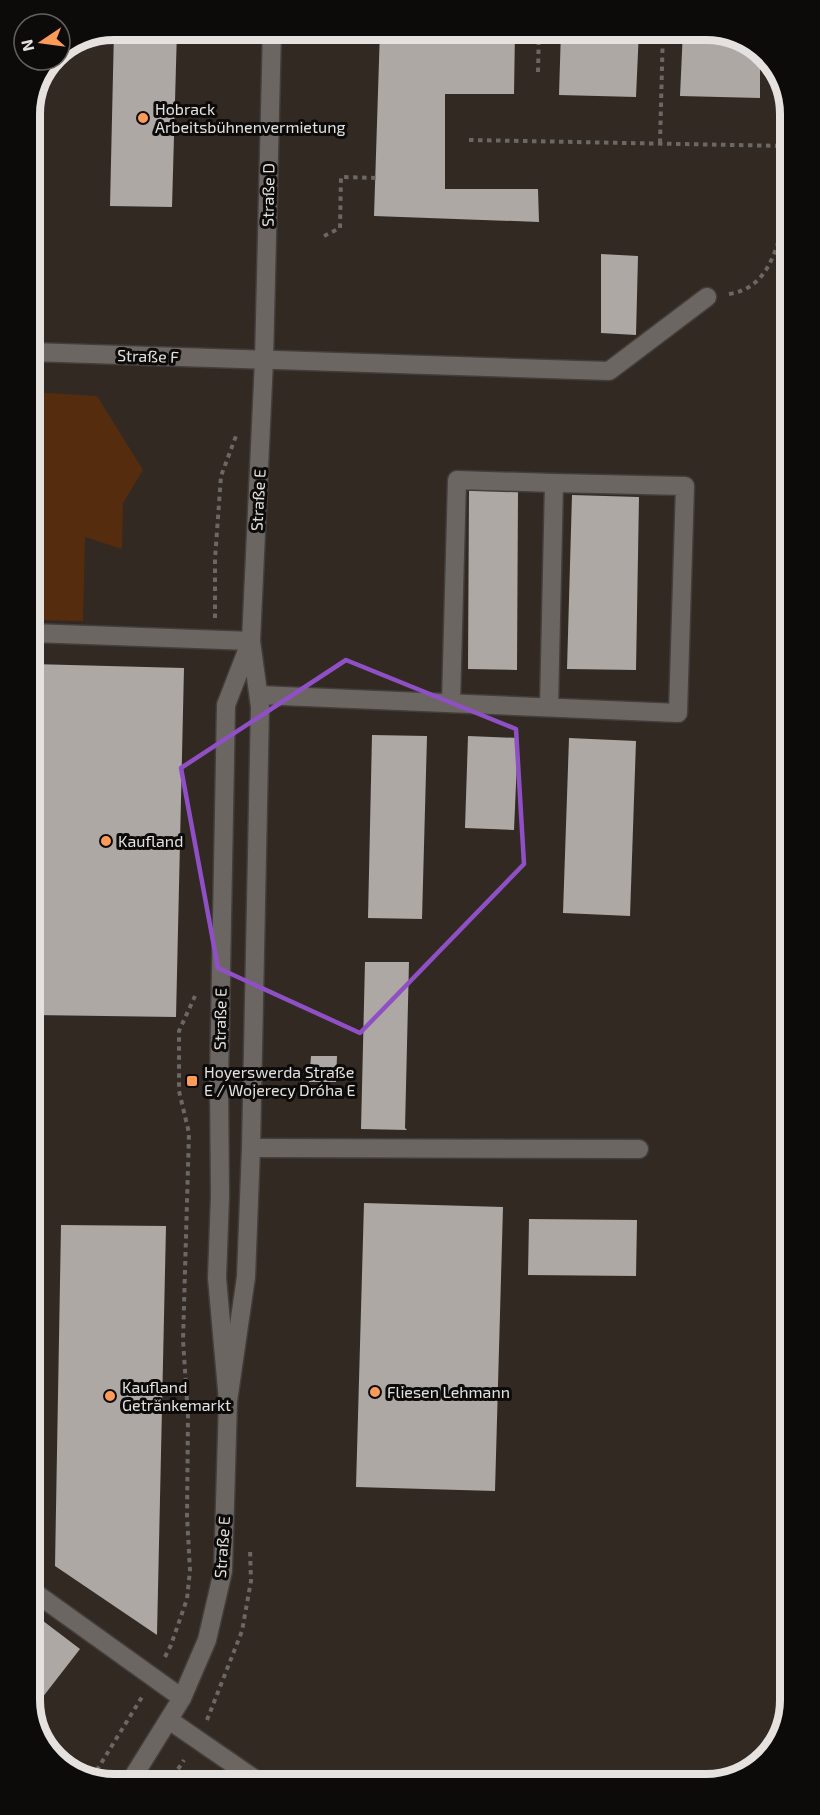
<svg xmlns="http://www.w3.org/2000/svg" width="820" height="1815" viewBox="0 0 820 1815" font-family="'Exo 2',sans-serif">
	<rect width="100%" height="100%" fill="#26211f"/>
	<!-- built -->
	<polygon fill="#322923" points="114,30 711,30 757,48 785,87 790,1701 773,1752 733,1780 109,1785 63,1768 35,1728 30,109 52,60 60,60 60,52"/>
	<!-- green -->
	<polygon fill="#552c0e" points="31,392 97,396 143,470 123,503 122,549 85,537 83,621 32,620"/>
	<!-- building -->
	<g fill="#ada8a4">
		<polygon points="114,30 177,30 172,207 110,206"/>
		<polygon points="380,30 515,30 514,94 445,94 445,189 538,189 539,222 374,216"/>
		<polygon points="561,30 639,30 636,97 559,95"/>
		<polygon points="683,30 711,30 757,48 760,52 760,98 680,96"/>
		<polygon points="601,254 638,256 636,335 601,333"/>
		<polygon points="469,490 518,491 517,670 468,669"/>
		<polygon points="572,495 639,497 636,670 567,669"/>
		<polygon points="32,664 184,668 176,1017 33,1015"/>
		<polygon points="372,735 427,736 422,919 368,918"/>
		<polygon points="468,736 518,738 514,830 465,828"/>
		<polygon points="569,738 636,741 630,916 563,913"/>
		<polygon points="365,962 409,962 405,1128 407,1130 361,1129"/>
		<polygon points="311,1056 337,1056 336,1082 309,1082"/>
		<polygon points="364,1203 503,1207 495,1491 356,1487"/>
		<polygon points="529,1219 637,1220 636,1276 528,1275"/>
		<polygon points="61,1225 166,1226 157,1635 55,1566"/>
		<polygon points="34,1614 80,1649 35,1707 34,1670"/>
	</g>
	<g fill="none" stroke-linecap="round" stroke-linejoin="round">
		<defs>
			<g id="minor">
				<polyline points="31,352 609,371 707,297"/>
				<polyline points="32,633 251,641"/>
				<polyline points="259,695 678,713 685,486 554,483"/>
				<polyline points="451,703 457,480 554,483 549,707"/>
				<polyline points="251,1148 639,1149"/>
				<polyline points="228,1401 246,1277 251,1148 260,707 251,641 264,360 272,30"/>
				<polyline points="34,1592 182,1698"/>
				<polyline points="169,1720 262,1784"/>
				<polyline points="128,1785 182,1698 207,1640 223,1571 228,1401 217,1278 220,1196 219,1081 226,705 250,643"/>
			</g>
		</defs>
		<!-- minor casing -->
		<use href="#minor" stroke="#423e3c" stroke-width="21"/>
		<!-- path -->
		<g stroke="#6b6765" stroke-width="4" stroke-dasharray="4.5 4.5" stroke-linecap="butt">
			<polyline points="538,72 539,30"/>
			<polyline points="469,140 786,146"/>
			<polyline points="660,143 663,30"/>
			<polyline points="324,236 340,228 341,177 376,178"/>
			<path d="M729 294C769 288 776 249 786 216"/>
			<polyline points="215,618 215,559 221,476 236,436"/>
			<polyline points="165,1657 171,1645 187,1599 190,1570 187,1516 188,1416 183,1340 189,1133 179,1091 179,1031 195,996"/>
			<polyline points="207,1720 242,1631 251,1581 250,1549"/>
			<polyline points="92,1778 142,1697"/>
			<polyline points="168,1784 184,1760"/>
		</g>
		<!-- minor -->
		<use href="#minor" stroke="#6c6663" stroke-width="18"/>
	</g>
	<!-- marked area -->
	<path fill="none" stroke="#9050c5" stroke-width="4.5" stroke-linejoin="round" d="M346 660 516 729 524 864 360 1033 218 968 181 768Z"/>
	<!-- markers -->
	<g fill="#fe9b58" stroke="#0d0b0a" stroke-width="2">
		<circle cx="143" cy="118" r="6"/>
		<circle cx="106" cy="841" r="6"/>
		<rect x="186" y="1075" width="12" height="12" rx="3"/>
		<circle cx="375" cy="1392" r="6"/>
		<circle cx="110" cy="1396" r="6"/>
	</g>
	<g text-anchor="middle" stroke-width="6" stroke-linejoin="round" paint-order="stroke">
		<!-- poi labels -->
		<g font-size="16" fill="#e4e1df" stroke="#0d0b0a" text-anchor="start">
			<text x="155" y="115">Hobrack<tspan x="155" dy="18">Arbeitsbühnenvermietung</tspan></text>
			<text x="118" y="847">Kaufland</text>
			<text x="204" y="1078">Hoyerswerda Straße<tspan x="204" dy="18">E / Wojerecy Dróha E</tspan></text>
			<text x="122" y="1393">Kaufland<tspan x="122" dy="18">Getränkemarkt</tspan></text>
			<text x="387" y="1398">Fliesen Lehmann</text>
		</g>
		<!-- street labels -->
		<g font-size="16" fill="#e4e1df" stroke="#0d0b0a">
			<text transform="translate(268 195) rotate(-89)" y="6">Straße D</text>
			<text transform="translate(148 356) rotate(2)" y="6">Straße F</text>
			<text transform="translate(258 500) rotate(-87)" y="6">Straße E</text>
			<text transform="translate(220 1019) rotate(-89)" y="6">Straße E</text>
			<text transform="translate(222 1547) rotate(-86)" y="6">Straße E</text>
		</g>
	</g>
	<!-- crop -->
	<path d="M0 0H820V1815H0ZM114 40H706A74 74 0 0 1 780 114V1700A74 74 0 0 1 706 1774H114A74 74 0 0 1 40 1700V114A74 74 0 0 1 114 40Z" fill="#0d0b0a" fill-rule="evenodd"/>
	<path fill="none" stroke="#e4e1df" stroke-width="8" d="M114 40H706A74 74 0 0 1 780 114V1700A74 74 0 0 1 706 1774H114A74 74 0 0 1 40 1700V114A74 74 0 0 1 114 40Z"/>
	<!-- north arrow -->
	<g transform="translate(42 42) rotate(257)"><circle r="28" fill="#0d0b0a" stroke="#63615f" stroke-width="1.5"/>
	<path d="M0-4.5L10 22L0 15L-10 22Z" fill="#fe9b58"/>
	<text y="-9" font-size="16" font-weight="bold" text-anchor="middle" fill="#e4e1df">N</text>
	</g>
</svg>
